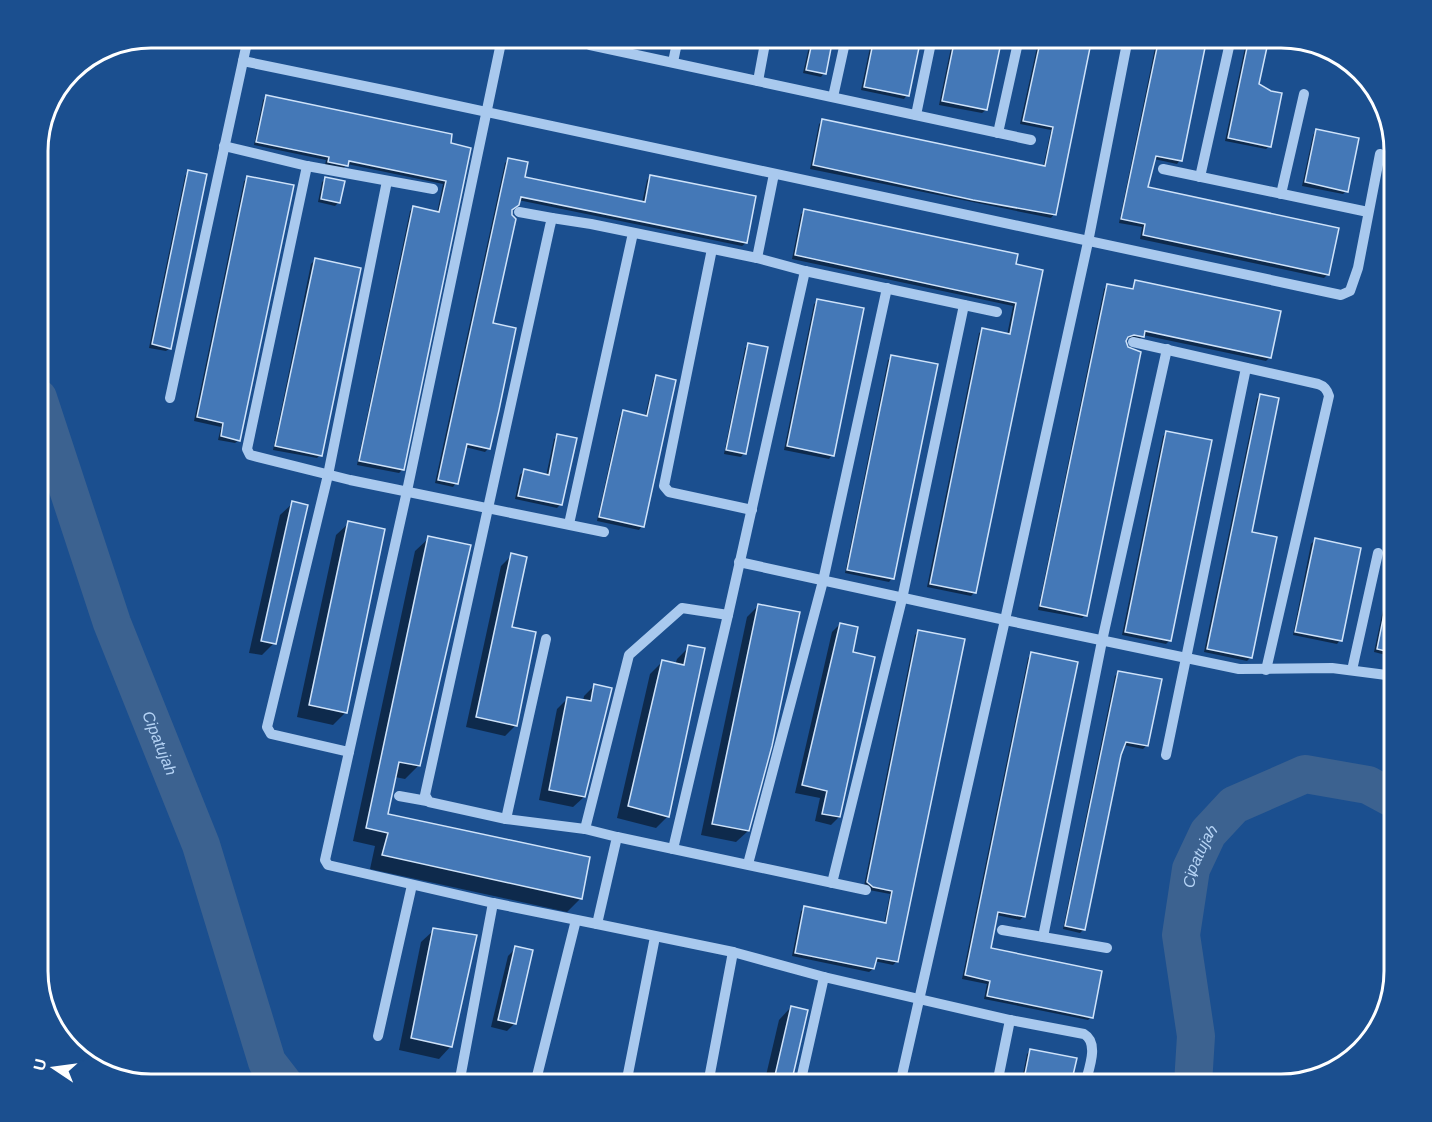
<svg xmlns="http://www.w3.org/2000/svg" width="1432" height="1122" viewBox="0 0 1432 1122" font-family="Helvetica,sans-serif">
	<rect width="100%" height="100%" fill="#1b4f8f"/>
	<!-- shadow -->
	<g fill="#0007">
		<polygon points="811,38 832,38 824,73 821,77 803,73"/>
		<polygon points="872,38 919,38 907,95 904,99 861,90"/>
		<polygon points="953,38 1001,38 986,110 982,113 939,105"/>
		<polygon points="1039,38 1091,38 1054,214 1051,218 810,169 819,124 823,120 1043,167 1051,130 1020,124"/>
		<polygon points="1157,38 1206,38 1180,160 1177,164 1154,159 1146,188 1328,274 1324,278 1140,239 1142,227 1119,223"/>
		<polygon points="1247,38 1267,38 1258,85 1269,146 1266,149 1225,141"/>
		<polygon points="266,97 470,149 402,470 399,473 357,465 410,211 413,208 437,213 443,184 347,164 343,169 325,165 326,160 254,145 263,100"/>
		<polygon points="1316,131 1346,191 1343,194 1302,186 1313,135"/>
		<polygon points="509,159 523,178 642,203 647,180 650,176 755,198 746,243 742,246 518,200 510,210 491,324 489,448 485,452 465,447 456,483 453,487 435,483 505,163"/>
		<polygon points="188,172 170,348 166,351 149,348 185,176"/>
		<polygon points="248,178 239,440 235,443 218,440 221,427 194,421 244,181"/>
		<polygon points="326,179 339,202 335,206 318,202 322,182"/>
		<polygon points="805,211 1014,265 1041,271 975,592 971,596 927,587 979,333 983,330 1007,335 1013,306 792,259 801,214"/>
		<polygon points="315,260 320,455 317,458 273,450 311,264"/>
		<polygon points="1135,282 1270,357 1266,361 1143,335 1139,340 1129,338 1125,339 1085,615 1082,618 1038,610 1104,289 1107,285 1131,290"/>
		<polygon points="818,301 832,455 829,459 784,450 814,304"/>
		<polygon points="749,345 744,453 741,457 724,454 745,348"/>
		<polygon points="892,357 892,578 889,582 845,573 888,360"/>
		<polygon points="656,377 642,526 639,530 597,521 620,416 623,412 645,417 653,381"/>
		<polygon points="1260,395 1250,533 1251,657 1247,661 1204,652 1257,399"/>
		<polygon points="1167,432 1170,640 1166,644 1122,635 1163,436"/>
		<polygon points="558,436 561,504 557,508 515,499 520,475 524,471 546,476 554,439"/>
		<polygon points="293,503 274,643 262,655 249,653 280,515"/>
		<polygon points="349,523 384,530 345,713 333,725 297,717 336,535"/>
		<polygon points="429,538 419,765 405,779 395,777 386,815 581,898 567,912 370,869 375,846 353,841 415,551"/>
		<polygon points="1315,540 1340,640 1337,644 1293,635 1311,544"/>
		<polygon points="512,555 510,628 516,725 505,736 466,727 501,566"/>
		<polygon points="1394,559 1394,657 1374,652"/>
		<polygon points="759,605 748,831 736,842 701,835 747,617"/>
		<polygon points="840,624 851,653 839,817 831,825 815,821 820,798 795,793 832,632"/>
		<polygon points="919,631 897,961 893,965 874,961 873,969 869,972 792,956 801,911 805,908 884,924 890,894 869,890 864,886 915,635"/>
		<polygon points="689,647 668,816 656,828 617,818 650,674 662,662 675,665 677,659"/>
		<polygon points="1032,654 1024,916 1020,920 996,915 989,949 1091,1017 1088,1020 984,999 987,984 962,979 1028,658"/>
		<polygon points="1119,672 1147,745 1143,749 1123,745 1120,755 1084,929 1080,933 1063,929 1115,676"/>
		<polygon points="595,685 584,797 573,807 539,800 557,709 567,699 583,702 584,696"/>
		<polygon points="434,930 451,1046 439,1059 399,1050 421,942"/>
		<polygon points="516,948 515,1023 507,1031 491,1027 508,956"/>
		<polygon points="791,1007 806,1011 789,1084 764,1084 779,1020"/>
		<polygon points="1031,1050 1075,1059 1070,1084 1021,1084 1027,1054"/>
	</g>
	<g fill="none" stroke-linecap="round" stroke-linejoin="round">
		<!-- river -->
		<g stroke="#3c6290" stroke-width="38">
			<path id="s1" d="M38 398 112 623 201 845 267 1062 284 1084"/>
			<path id="s2" d="M1193 1084 1196 1036 1181 935 1191 869 1208 833 1234 805 1305 774 1368 785 1394 799"/>
		</g>
	</g>
	<!-- building -->
	<g fill="#4478b7" stroke="#cfe3fa" stroke-width="1.5">
		<polygon points="813,38 833,38 826,74 806,70"/>
		<polygon points="874,38 921,38 909,96 864,87"/>
		<polygon points="955,38 1002,38 987,110 942,101"/>
		<polygon points="1041,38 1092,38 1056,215 973,200 813,165 822,119 1045,166 1053,127 1023,121"/>
		<polygon points="1159,38 1207,38 1182,161 1156,156 1148,187 1339,228 1329,275 1143,235 1145,224 1121,219"/>
		<polygon points="1249,38 1269,38 1259,84 1271,91 1282,93 1271,147 1228,138"/>
		<polygon points="266,95 452,134 451,143 471,148 404,470 359,461 413,206 439,212 446,181 349,161 348,166 328,162 329,157 256,142"/>
		<polygon points="1316,129 1359,138 1348,192 1305,182"/>
		<polygon points="508,158 528,162 525,177 645,202 650,175 756,196 747,243 521,197 519,205 512,210 512,215 516,219 493,323 516,328 499,410 490,449 467,444 458,484 438,480"/>
		<polygon points="188,170 207,174 171,349 152,344"/>
		<polygon points="247,176 294,185 240,441 221,436 223,423 197,417"/>
		<polygon points="325,177 345,181 340,203 321,199"/>
		<polygon points="804,209 1018,254 1016,264 1043,270 976,593 930,584 982,328 1010,334 1016,303 795,255"/>
		<polygon points="315,258 361,268 322,456 275,446"/>
		<polygon points="1135,280 1281,311 1271,358 1145,331 1144,337 1134,335 1128,337 1126,341 1128,347 1141,352 1087,616 1040,606 1107,284 1133,289"/>
		<polygon points="817,299 864,308 834,456 787,446"/>
		<polygon points="748,343 768,347 746,454 726,450"/>
		<polygon points="891,355 938,364 894,579 847,570"/>
		<polygon points="656,375 676,380 644,527 599,517 623,410 647,416"/>
		<polygon points="1260,394 1279,398 1252,532 1277,537 1252,658 1207,649"/>
		<polygon points="1166,431 1212,440 1171,641 1125,632"/>
		<polygon points="557,434 577,438 562,505 518,496 524,469 549,475"/>
		<polygon points="292,501 308,505 276,644 261,641"/>
		<polygon points="348,521 385,529 347,713 309,705"/>
		<polygon points="428,536 471,545 420,766 399,762 388,814 590,857 582,899 382,855 388,833 366,828"/>
		<polygon points="1315,538 1361,548 1342,641 1295,632"/>
		<polygon points="511,553 527,557 512,627 536,632 517,726 476,717"/>
		<polygon points="1387,599 1394,599 1394,653 1377,649"/>
		<polygon points="758,604 800,612 772,746 749,831 712,824"/>
		<polygon points="840,623 858,627 853,652 875,657 840,817 822,814 827,791 802,785"/>
		<polygon points="918,630 965,639 898,962 877,958 874,969 795,953 804,906 886,923 892,891 873,887 867,882"/>
		<polygon points="688,645 705,648 669,817 628,806 662,660 684,665"/>
		<polygon points="1031,652 1078,662 1025,917 998,912 991,948 1102,971 1093,1018 987,996 990,981 965,975"/>
		<polygon points="1118,671 1162,679 1148,746 1126,742 1121,755 1085,930 1065,926"/>
		<polygon points="594,684 612,688 585,797 549,790 567,697 591,701"/>
		<polygon points="433,928 477,935 452,1047 411,1038"/>
		<polygon points="515,946 533,950 516,1024 498,1020"/>
		<polygon points="791,1006 808,1010 791,1084 773,1084"/>
		<polygon points="1030,1049 1077,1058 1071,1084 1023,1084"/>
	</g>
	<g fill="none" stroke-linecap="round" stroke-linejoin="round">
		<!-- minor -->
		<g stroke="#a9c9ee" stroke-width="10">
			<polyline points="588,38 590,45 1031,140"/>
			<polyline points="1128,38 1088,242 1005,620 1239,669 1332,668 1394,676"/>
			<polyline points="243,61 398,93 1341,295 1350,291 1358,268 1380,154"/>
			<polyline points="673,62 678,38"/>
			<polyline points="758,81 766,38"/>
			<polyline points="833,97 846,38"/>
			<polyline points="916,115 932,38"/>
			<polyline points="998,133 1019,38"/>
			<polyline points="224,146 307,166 433,189"/>
			<polyline points="307,166 247,449 250,455 350,480 604,532"/>
			<polyline points="1163,169 1368,212"/>
			<polyline points="1200,177 1231,38"/>
			<polyline points="387,181 328,475 267,727 271,734 349,752 407,491 502,38"/>
			<polyline points="1281,194 1304,94"/>
			<polyline points="519,212 552,218"/>
			<polyline points="712,249 664,486 669,492 752,510"/>
			<polyline points="757,258 805,271 997,312"/>
			<path d="M1133 342 1318 384C1324 386 1327 389 1329 396L1266 670"/>
			<polyline points="170,398 248,38"/>
			<polyline points="569,524 633,233"/>
			<polyline points="739,562 1005,620 900,1084"/>
			<polyline points="1352,670 1378,553"/>
			<polyline points="349,752 325,860 328,865 493,903 597,924 617,837 585,829 506,819 429,802 425,795 550,226 552,218 591,224 757,258 774,174"/>
			<polyline points="1166,755 1246,368"/>
			<polyline points="399,796 427,801"/>
			<polyline points="506,819 546,639"/>
			<polyline points="585,829 629,655 682,608 728,615"/>
			<polyline points="617,837 866,890"/>
			<polyline points="673,849 728,615 805,271"/>
			<polyline points="748,864 823,581 887,288"/>
			<polyline points="832,883 902,599 964,305"/>
			<polyline points="597,924 733,952"/>
			<polyline points="1002,930 1107,948"/>
			<polyline points="1043,937 1102,641 1167,349"/>
			<polyline points="378,1036 412,885"/>
			<polyline points="459,1084 493,903"/>
			<polyline points="535,1084 576,920"/>
			<polyline points="626,1084 655,937"/>
			<polyline points="708,1084 733,952 824,977"/>
			<path d="M800 1084 824 977 1010 1020 1084 1034C1100 1043 1088 1071 1085 1084"/>
			<polyline points="997,1084 1010,1020"/>
		</g>
	</g>
	<g text-anchor="middle" stroke-width="4.5" stroke-linejoin="round" paint-order="stroke">
		<!-- water labels -->
		<g font-size="16" font-style="italic" fill="#b5d3f5" stroke="#1b4f8f">
			<text dy="6" stroke="none"><textPath href="#s1" startOffset="366">Cipatujah</textPath></text>
			<text dy="6" stroke="none"><textPath href="#s2" startOffset="232">Cipatujah</textPath></text>
		</g>
	</g>
	<!-- crop -->
	<path d="M0 0H1432V1122H0ZM151 48H1281A103 103 0 0 1 1384 151V971A103 103 0 0 1 1281 1074H151A103 103 0 0 1 48 971V151A103 103 0 0 1 151 48Z" fill="#1b4f8f" fill-rule="evenodd"/>
	<path fill="none" stroke="#fff" stroke-width="3" d="M151 48H1281A103 103 0 0 1 1384 151V971A103 103 0 0 1 1281 1074H151A103 103 0 0 1 48 971V151A103 103 0 0 1 151 48Z"/>
	<!-- north arrow -->
	<g transform="translate(54 1068) rotate(283)" stroke="#1b4f8f" stroke-width="4.5" paint-order="stroke">
	<path d="M0-4.5L10 22L0 15L-10 22Z" fill="#ffffff"/>
	<text y="-9" font-size="16" font-weight="bold" text-anchor="middle" fill="#ffffff">U</text>
	</g>
</svg>
